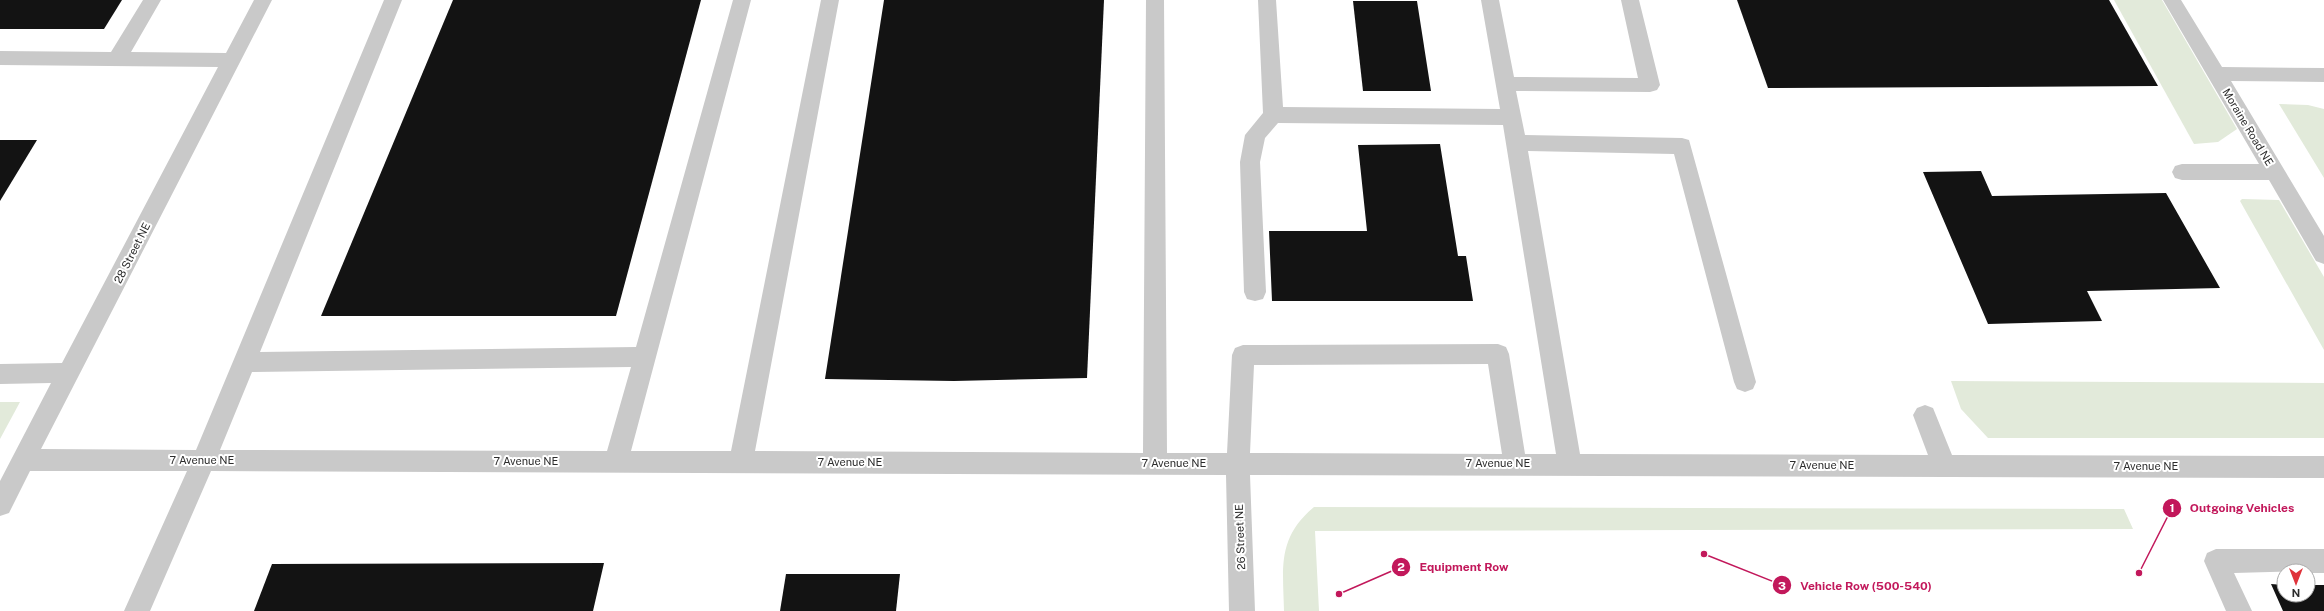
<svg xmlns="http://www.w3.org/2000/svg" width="2324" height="611" viewBox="0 0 2324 611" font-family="'Public Sans',sans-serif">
	<rect width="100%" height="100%" fill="#fff"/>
	<!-- green -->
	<g fill="#e2eada">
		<polygon points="2114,0 2162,0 2237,129 2218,142 2194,144"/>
		<polygon points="2279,104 2308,105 2324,109 2324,178"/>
		<polygon points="2242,199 2279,200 2324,277 2324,350 2240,201"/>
		<polygon points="1951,381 2324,383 2324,438 1988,438 1961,409"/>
		<polygon points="0,402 20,402 0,439"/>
		<path d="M1314 507 2124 509 2133 529 1315 531 1319 611H1284C1283 567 1277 538 1314 507Z"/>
	</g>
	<!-- building -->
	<g fill="#131313">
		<polygon points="0,0 122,0 104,29 0,29"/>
		<polygon points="453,0 701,0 616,316 321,316"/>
		<polygon points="884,0 1104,0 1087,378 954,381 825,379"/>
		<polygon points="1737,0 2109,0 2158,86 1768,88"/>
		<polygon points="1353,1 1417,1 1431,91 1363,91"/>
		<polygon points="0,140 37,140 0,201"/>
		<polygon points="1440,144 1458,256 1466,256 1473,301 1272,301 1269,231 1367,231 1358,145"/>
		<polygon points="1981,171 1992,196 2166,193 2220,288 2087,291 2102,321 1988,324 1923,172"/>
		<polygon points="604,563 593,611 254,611 272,564"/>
		<polygon points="786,574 900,574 896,611 780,611"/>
		<polygon points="2271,584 2284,585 2284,595 2308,595 2308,585 2324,585 2324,611 2283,611"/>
	</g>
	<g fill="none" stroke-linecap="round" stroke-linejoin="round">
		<!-- minor -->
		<g fill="#c9c9c9" fill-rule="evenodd">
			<path d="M143 0H161L131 52 226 53 254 0H272L41 449 196 450 384 0H402L260 352 636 347 733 0H751L631 451H731L821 0H839L755 451 1143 453 1146 0H1164L1167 453H1227L1232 355 1235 348 1243 345 1498 344 1506 347 1509 354 1525 454H1556L1503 125 1278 123 1265 138 1260 162 1266 292 1263 299 1255 301 1247 299 1244 292 1240 162 1245 135 1263 113 1258 0H1276L1283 107 1500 109 1481 0H1499L1514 77 1638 78 1621 0H1639L1660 85 1657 90 1650 92 1516 91 1525 135 1682 138 1689 140 1756 382 1753 389 1745 392 1737 389 1734 382 1674 154 1528 151 1580 454 1928 455 1913 415 1917 408 1925 405 1933 408 1952 455 2324 456V478L1250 475 1255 611H1229L1226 475 211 471 150 611H124L187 471H30L9 513 0 516V481L51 383 0 384V364L62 363 218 67 0 65V51L111 52ZM1488 364 1502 454 1250 453 1254 365ZM631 367 607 451 220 450 252 372Z"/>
			<polygon points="2163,0 2181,0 2222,67 2324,68 2324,82 2231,81 2324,236 2324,264 2316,261 2269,180 2182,180 2175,178 2172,172 2175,166 2182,164 2259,164"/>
			<polygon points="2216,549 2324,549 2324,573 2308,573 2308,571 2234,573 2252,611 2226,611 2204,561 2207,553"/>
		</g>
	</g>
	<g text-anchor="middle" stroke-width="4" stroke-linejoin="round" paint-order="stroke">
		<!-- street labels -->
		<g font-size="11" fill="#2c2c2c" stroke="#fff">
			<text transform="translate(2248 127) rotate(59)" y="4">Moraine Road NE</text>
			<text transform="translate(132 253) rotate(-63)" y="4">28 Street NE</text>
			<text x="202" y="464">7 Avenue NE</text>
			<text x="526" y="465">7 Avenue NE</text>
			<text x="850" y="466">7 Avenue NE</text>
			<text x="1174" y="467">7 Avenue NE</text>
			<text x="1498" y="467">7 Avenue NE</text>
			<text x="1822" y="469">7 Avenue NE</text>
			<text x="2146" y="470">7 Avenue NE</text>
			<text transform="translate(1240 537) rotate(-92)" y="4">26 Street NE</text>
		</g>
	</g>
	<!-- callouts -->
	<path fill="none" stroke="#c2185b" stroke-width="1.5" d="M2139 573L2172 508M1339 594L1401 567M1704 554L1782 585"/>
	<g fill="#c2185b" stroke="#fff" stroke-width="1.5">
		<circle cx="2139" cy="573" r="4"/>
		<circle cx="1339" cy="594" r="4"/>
		<circle cx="1704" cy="554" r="4"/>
		<circle cx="2172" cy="508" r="10"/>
		<circle cx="1401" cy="567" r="10"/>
		<circle cx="1782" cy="585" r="10"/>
	</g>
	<g font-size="12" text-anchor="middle" font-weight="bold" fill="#fff">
		<text x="2172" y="512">1</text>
		<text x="1401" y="571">2</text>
		<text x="1782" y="590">3</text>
	</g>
	<g font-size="12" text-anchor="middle" font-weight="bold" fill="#c2185b" stroke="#fff" stroke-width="4" stroke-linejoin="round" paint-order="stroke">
		<text x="2242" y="512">Outgoing Vehicles</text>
		<text x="1464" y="571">Equipment Row</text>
		<text x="1866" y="590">Vehicle Row (500-540)</text>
	</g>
	<!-- north arrow -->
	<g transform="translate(2296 583) rotate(180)"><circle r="19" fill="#ffffff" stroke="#ababab"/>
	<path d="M0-3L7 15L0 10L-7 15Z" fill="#df333b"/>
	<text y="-6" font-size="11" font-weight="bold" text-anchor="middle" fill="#2c2c2c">N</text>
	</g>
</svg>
